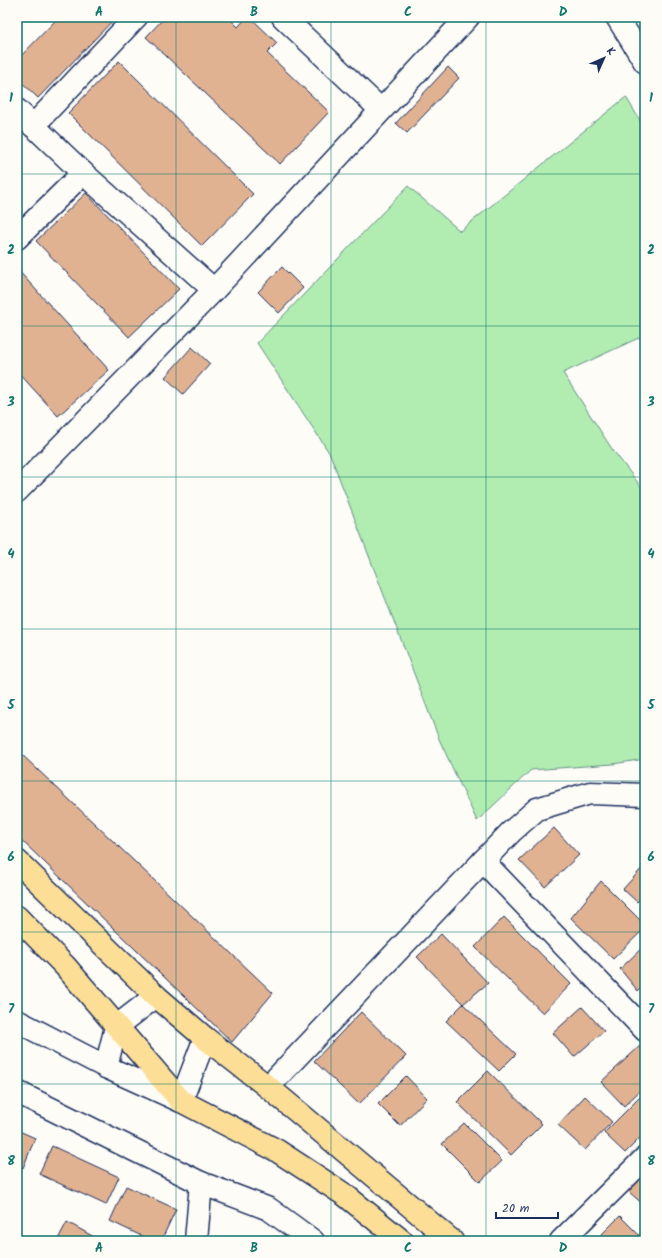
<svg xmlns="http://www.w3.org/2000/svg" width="662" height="1258" viewBox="0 0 662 1258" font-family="Kalam,sans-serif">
	<rect width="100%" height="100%" fill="#fdfcf7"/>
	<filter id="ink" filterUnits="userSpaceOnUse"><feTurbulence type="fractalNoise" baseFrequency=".025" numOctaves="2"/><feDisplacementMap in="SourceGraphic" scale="8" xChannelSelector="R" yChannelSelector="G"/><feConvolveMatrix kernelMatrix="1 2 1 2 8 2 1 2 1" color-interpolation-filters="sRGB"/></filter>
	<g filter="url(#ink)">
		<!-- green -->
		<polygon fill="#b1ecb1" stroke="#668e88" points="626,97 645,129 645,335 563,373 612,449 645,492 645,759 613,764 531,770 477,821 439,739 330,454 257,343 408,186 460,231"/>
		<!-- building -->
		<g fill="#e1b292" stroke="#1b2f5e">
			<polygon points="59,17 116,17 38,98 17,78 17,60"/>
			<polygon points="165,17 228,17 238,27 247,17 250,17 277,43 267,53 329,112 280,164 146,37"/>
			<polygon points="119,61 253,194 202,246 68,113"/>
			<polygon points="448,67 459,78 407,133 396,123"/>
			<polygon points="86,193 179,289 129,337 36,241"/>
			<polygon points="282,267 303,288 279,313 258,292"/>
			<polygon points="17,269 109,370 58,416 17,371"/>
			<polygon points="192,347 210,364 183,394 165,377"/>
			<polygon points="17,750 273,993 232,1042 17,836"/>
			<polygon points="554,828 579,855 545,887 519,860"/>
			<polygon points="645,865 645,893 637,902 623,889"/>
			<polygon points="601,881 645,925 645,928 613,959 571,918"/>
			<polygon points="504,917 571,984 543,1013 475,947"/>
			<polygon points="441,934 488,983 463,1004 417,957"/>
			<polygon points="645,945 645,984 638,991 620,969"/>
			<polygon points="463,1004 516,1054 499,1071 446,1021"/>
			<polygon points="582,1007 604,1031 574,1057 553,1033"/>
			<polygon points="361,1012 406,1056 359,1104 314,1061"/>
			<polygon points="641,1045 645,1050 645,1086 624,1106 601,1082"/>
			<polygon points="488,1071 542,1124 511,1155 457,1102"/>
			<polygon points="406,1076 427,1098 400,1126 378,1104"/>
			<polygon points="645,1092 645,1133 625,1153 604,1133"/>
			<polygon points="585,1096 612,1122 585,1150 558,1125"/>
			<polygon points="464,1123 502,1161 480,1182 442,1144"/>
			<polygon points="17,1130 35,1138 23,1168 17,1165"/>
			<polygon points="52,1146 119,1177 106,1205 39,1174"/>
			<polygon points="645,1173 645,1206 628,1191"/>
			<polygon points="126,1186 176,1209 161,1241 152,1241 110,1221"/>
			<polygon points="620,1216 645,1241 599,1241 597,1239"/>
			<polygon points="67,1222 96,1238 94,1241 57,1241"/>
			<polygon points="583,1234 591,1241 576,1241"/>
		</g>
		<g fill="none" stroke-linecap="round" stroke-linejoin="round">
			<defs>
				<g id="minor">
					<polyline points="283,17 381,110"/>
					<polyline points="617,17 645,62"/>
					<polyline points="17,110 83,173 214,290"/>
					<polyline points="33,126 136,17"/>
					<polyline points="17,238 83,173"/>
					<polyline points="17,491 214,290 468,17"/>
					<polyline points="483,861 511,832 537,809 590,793 645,795"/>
					<polyline points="17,1021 106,1067 181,1101 205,1038"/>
					<polyline points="106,1067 116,1027 156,996"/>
					<polyline points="268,1087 483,861 645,1030"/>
					<polyline points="17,1092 201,1183 269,1209 313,1241"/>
					<polyline points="196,1241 201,1183"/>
					<polyline points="561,1241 645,1158"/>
				</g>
				<g id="major">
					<polyline points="17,861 156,996 205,1038 268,1087 452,1241"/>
					<polyline points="17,917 65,966 181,1101 276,1150 345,1195 402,1241"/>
				</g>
			</defs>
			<!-- minor casing -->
			<use href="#minor" stroke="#1b2f5e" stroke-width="25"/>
			<!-- major casing -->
			<use href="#major" stroke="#1b2f5e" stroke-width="25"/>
			<!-- minor -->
			<use href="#minor" stroke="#fdfcf7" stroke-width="22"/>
			<!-- major -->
			<use href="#major" stroke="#fcde96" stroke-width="22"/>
		</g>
	</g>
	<!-- grid -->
	<path fill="none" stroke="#0f766e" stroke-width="1" stroke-opacity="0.55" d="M176 17V1241M331 17V1241M486 17V1241M17 174H645M17 326H645M17 477H645M17 629H645M17 781H645M17 932H645M17 1084H645"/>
	<!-- margin -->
	<rect width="662" height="1258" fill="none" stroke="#fdfcf7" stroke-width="44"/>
	<!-- north arrow -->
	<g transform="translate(604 58) rotate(45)" stroke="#fdfcf7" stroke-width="3" paint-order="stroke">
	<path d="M0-3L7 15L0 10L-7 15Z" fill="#1b2f5e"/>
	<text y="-6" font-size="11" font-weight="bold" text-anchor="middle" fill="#1b2f5e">K</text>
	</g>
	<!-- scale -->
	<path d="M496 1212v6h62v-6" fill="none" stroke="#1b2f5e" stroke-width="2"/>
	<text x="502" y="1212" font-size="12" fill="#1b2f5e" stroke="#fdfcf7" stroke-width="3" paint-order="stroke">20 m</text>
	<rect x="22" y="22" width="618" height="1214" fill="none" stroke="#0f766e" stroke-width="1.5"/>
	<g font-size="13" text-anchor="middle" font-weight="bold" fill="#0f766e">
		<text x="99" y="16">A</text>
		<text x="254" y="16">B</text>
		<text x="408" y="16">C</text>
		<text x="563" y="16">D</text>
		<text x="11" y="102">1</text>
		<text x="651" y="102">1</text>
		<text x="11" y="254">2</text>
		<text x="651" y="254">2</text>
		<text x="11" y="406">3</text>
		<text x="651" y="406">3</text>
		<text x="11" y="558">4</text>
		<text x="651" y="558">4</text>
		<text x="11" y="709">5</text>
		<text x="651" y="709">5</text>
		<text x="11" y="861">6</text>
		<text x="651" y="861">6</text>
		<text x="11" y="1013">7</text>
		<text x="651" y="1013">7</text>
		<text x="11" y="1165">8</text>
		<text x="651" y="1165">8</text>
		<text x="99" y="1252">A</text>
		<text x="254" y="1252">B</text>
		<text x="408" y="1252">C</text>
		<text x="563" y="1252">D</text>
	</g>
</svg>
